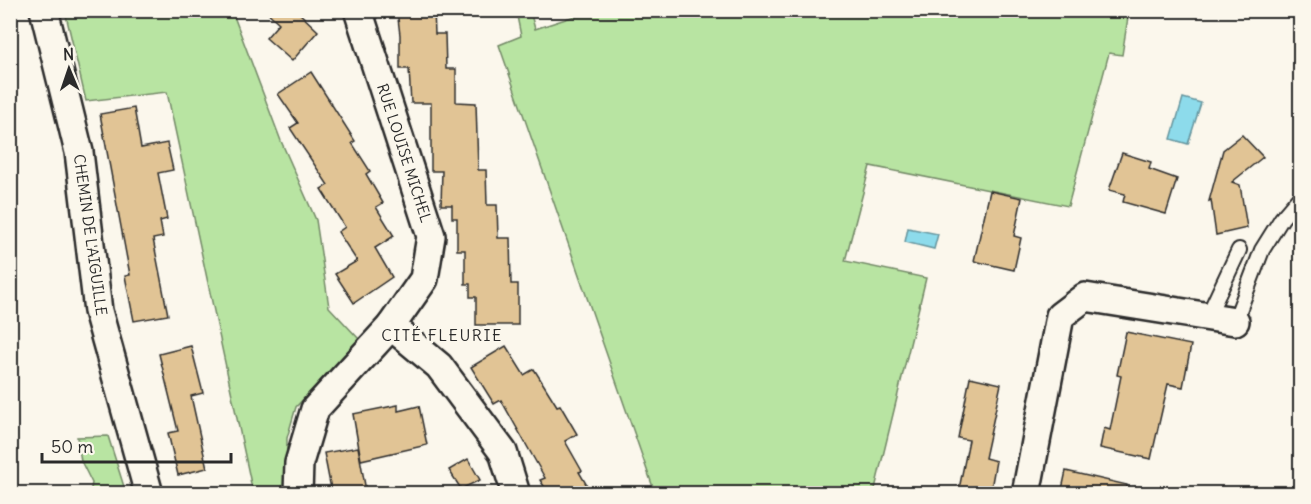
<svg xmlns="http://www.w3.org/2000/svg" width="1311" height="504" viewBox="0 0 1311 504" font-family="Delius,sans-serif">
	<rect width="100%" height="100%" fill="#fbf7ec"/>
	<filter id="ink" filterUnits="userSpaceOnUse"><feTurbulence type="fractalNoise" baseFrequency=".0167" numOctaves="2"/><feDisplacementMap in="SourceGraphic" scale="12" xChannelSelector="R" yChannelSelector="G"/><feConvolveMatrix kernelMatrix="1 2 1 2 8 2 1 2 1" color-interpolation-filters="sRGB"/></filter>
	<g filter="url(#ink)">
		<!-- green -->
		<g fill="#b8e4a2" stroke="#728866" stroke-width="1.5">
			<polygon points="65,11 232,11 281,141 316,220 329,307 359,339 296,407 287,438 286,493 253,493 167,92 86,101"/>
			<polygon points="590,11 1129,11 1122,55 1109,53 1068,206 870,166 845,261 926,278 874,493 655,493 499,45 521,36 516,11 530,11 535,29"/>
			<polygon points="108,436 126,493 90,493 92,483 81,461 77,437"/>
		</g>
		<!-- water -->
		<g fill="#8ddbeb" stroke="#66959e" stroke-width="1.5">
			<polygon points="1183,98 1201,103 1188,144 1171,139"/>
			<polygon points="908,228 938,234 934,249 905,242"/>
		</g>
		<!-- building -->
		<g fill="#e1c495" stroke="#2b2b2b" stroke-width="1.5">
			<polygon points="265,10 296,10 318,31 292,61 266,38 279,23"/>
			<polygon points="397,10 434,10 435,34 445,34 446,69 456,69 456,102 476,103 478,170 486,170 487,205 497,205 498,238 510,238 511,284 518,284 518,325 476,325 476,297 470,297 470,284 465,284 465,250 457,250 457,218 452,218 452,205 441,205 442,171 431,171 431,103 411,103 409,69 400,69 400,35"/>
			<polygon points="311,72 355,141 352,143 370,171 366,174 383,203 376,207 394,236 375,248 392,277 354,303 335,274 357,261 338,232 345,227 321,189 328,185 290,128 298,123 278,94"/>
			<polygon points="134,108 141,148 167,143 173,170 158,173 167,219 160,221 163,237 153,239 168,315 134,321 125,276 130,275 100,114"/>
			<polygon points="1242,135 1263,157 1232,182 1240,185 1247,228 1216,235 1211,200 1209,201 1223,150"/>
			<polygon points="1122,153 1151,162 1149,169 1177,179 1166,214 1123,202 1125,194 1109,190"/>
			<polygon points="990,191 1022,198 1014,236 1021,238 1014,270 974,261"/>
			<polygon points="1126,332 1191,345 1183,387 1168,384 1151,459 1100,448 1104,428 1110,430 1121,376 1117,375"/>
			<polygon points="191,346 203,393 191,396 207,468 178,475 168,433 178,431 159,354"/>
			<polygon points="506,346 524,375 534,369 557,406 560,405 577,434 565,441 582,471 579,472 592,494 549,494 540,480 545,478 501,400 494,404 471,367"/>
			<polygon points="970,377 1001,384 985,458 996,461 990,494 958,494 969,440 958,438"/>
			<polygon points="398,405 398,411 419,406 427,445 361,460 353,414"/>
			<polygon points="358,447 366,491 351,494 332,494 324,453"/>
			<polygon points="468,459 480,480 461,489 449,470"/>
			<polygon points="1066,471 1127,485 1126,494 1061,494"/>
		</g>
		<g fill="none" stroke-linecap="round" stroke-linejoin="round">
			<defs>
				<g id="service">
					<polyline points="1208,316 1239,250"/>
					<polyline points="1235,321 1262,250 1282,218 1300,197"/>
				</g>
				<g id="minor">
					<polyline points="44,10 79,152 98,311 149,494"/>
					<polyline points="358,10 431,236 424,279 391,326 439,366 503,452 516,494"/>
					<polyline points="298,494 299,463 315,409 391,326"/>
					<polyline points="1026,494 1060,316 1085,297 1235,321"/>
				</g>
			</defs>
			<!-- service casing -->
			<use href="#service" stroke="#2b2b2b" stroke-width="18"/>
			<!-- minor casing -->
			<use href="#minor" stroke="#2b2b2b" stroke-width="32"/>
			<!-- service -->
			<use href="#service" stroke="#fbf7ec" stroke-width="14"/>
			<!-- minor -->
			<use href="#minor" stroke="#fbf7ec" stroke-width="27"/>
		</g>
	</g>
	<g text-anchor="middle" stroke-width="6" stroke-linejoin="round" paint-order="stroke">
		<!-- street labels -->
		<g font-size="15" fill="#2b2b2b" stroke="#fbf7ec">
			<text transform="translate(404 153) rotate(72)" y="5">RUE LOUISE MICHEL</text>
			<text transform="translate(90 235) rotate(82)" y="5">CHEMIN DE L'AIGUILLE</text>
		</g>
		<!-- neighbourhood labels -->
		<g font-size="16" letter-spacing="1.5" fill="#2b2b2b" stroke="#fbf7ec">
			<text x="442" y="341">CITÉ FLEURIE</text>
		</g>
	</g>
	<!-- margin -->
	<rect width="1311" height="504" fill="none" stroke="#fbf7ec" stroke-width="36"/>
	<rect x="18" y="18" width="1275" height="468" fill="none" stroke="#2b2b2b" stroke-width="2" filter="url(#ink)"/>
	<!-- north arrow -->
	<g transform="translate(69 69) rotate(358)" stroke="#fbf7ec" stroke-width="4.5" paint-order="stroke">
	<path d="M0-4.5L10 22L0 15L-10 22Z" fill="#2b2b2b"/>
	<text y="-9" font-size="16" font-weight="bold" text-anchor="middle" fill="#2b2b2b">N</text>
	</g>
	<!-- scale -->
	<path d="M42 453v9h189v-9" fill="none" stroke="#2b2b2b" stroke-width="3"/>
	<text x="51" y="453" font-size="18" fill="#2b2b2b" stroke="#fbf7ec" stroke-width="4.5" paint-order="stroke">50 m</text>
</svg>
